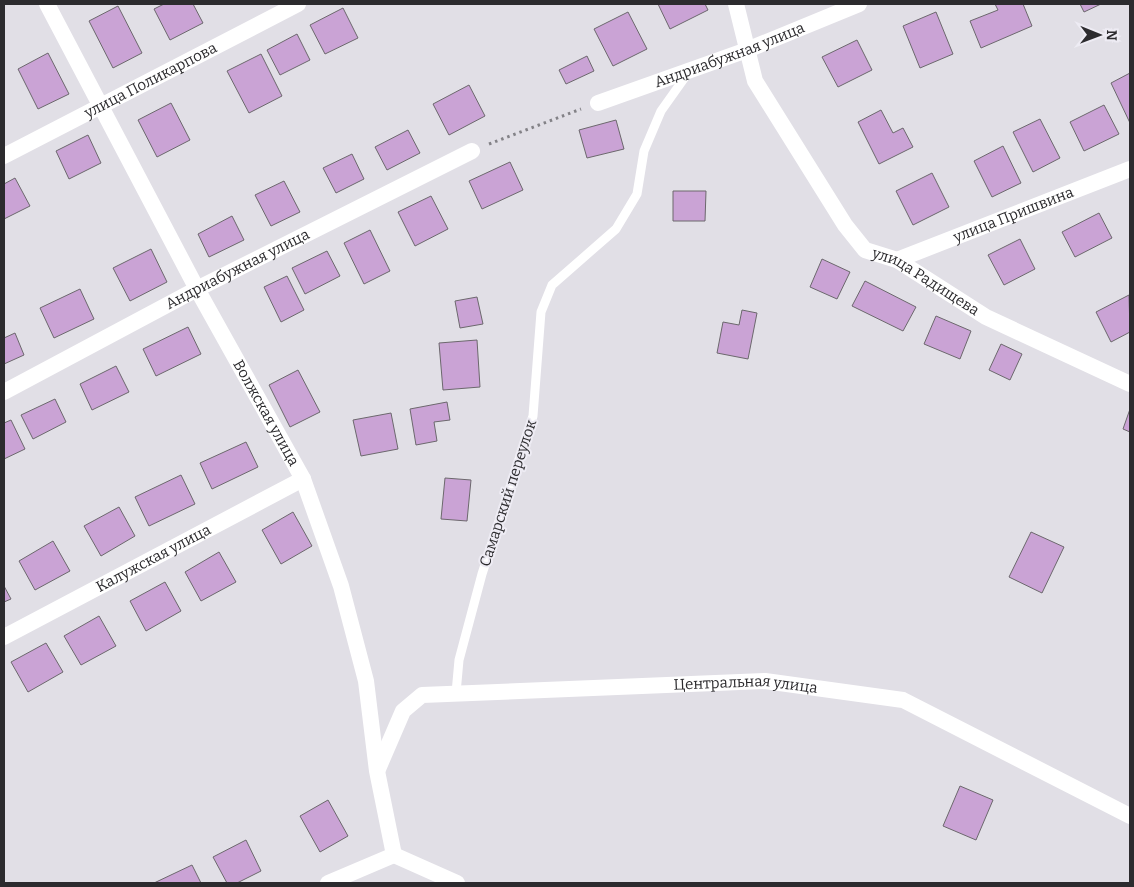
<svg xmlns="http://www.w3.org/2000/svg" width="1134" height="887" viewBox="0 0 1134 887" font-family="Bitter,serif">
	<rect width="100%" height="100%" fill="#e1dfe6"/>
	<!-- building -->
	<g fill="#caa3d5" stroke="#6c686d">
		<polygon points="164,4 193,4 203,23 170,40 154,9"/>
		<polygon points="658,4 705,4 708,10 670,29"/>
		<polygon points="995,4 1023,4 1032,26 981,48 970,21 998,10"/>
		<polygon points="1080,4 1101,4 1084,12"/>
		<polygon points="118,6 142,53 113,68 89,21"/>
		<polygon points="343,8 358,38 325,54 310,25"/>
		<polygon points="628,12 647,49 613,66 594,29"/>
		<polygon points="936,12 953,54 920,68 903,26"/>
		<polygon points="297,34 310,60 280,75 267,50"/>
		<polygon points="857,40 872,70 838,87 822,57"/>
		<polygon points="48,53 69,94 38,109 18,69"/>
		<polygon points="261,54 282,96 249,113 227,71"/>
		<polygon points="587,56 594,71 566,84 559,70"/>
		<polygon points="1130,73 1130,123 1111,83"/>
		<polygon points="469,85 485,116 449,135 433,104"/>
		<polygon points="171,103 190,140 157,157 138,120"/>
		<polygon points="1104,105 1119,134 1084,151 1070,122"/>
		<polygon points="881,110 893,133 903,128 913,147 879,164 858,122"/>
		<polygon points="1040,119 1060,158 1033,172 1013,132"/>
		<polygon points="616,120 624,149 587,158 579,130"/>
		<polygon points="408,130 420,153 387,170 375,147"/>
		<polygon points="88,135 101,163 69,179 56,151"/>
		<polygon points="1003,146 1021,183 992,197 974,161"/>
		<polygon points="352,154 364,179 336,193 323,168"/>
		<polygon points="510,162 523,190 482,209 469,181"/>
		<polygon points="932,173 949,207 913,225 896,191"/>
		<polygon points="15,178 30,206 4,219 4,184"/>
		<polygon points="284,181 300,212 271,226 255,195"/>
		<polygon points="673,191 706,191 705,221 673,221"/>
		<polygon points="431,196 448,229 415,246 398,212"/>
		<polygon points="1099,213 1112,238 1075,257 1062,232"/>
		<polygon points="232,216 244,240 209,257 198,234"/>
		<polygon points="370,230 390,271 364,284 344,243"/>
		<polygon points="1020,239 1035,269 1004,285 988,255"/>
		<polygon points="151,249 167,282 130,301 113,268"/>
		<polygon points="327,251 340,276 305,294 292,268"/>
		<polygon points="822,259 850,272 837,299 810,287"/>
		<polygon points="287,276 304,310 281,322 264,287"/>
		<polygon points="865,281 916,307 903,331 852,306"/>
		<polygon points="80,289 94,319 54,338 40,308"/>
		<polygon points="1129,295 1130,332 1111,342 1096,312"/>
		<polygon points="477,297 483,324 460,328 455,301"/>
		<polygon points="742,310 757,313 748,359 717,353 723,322 739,325"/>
		<polygon points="936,316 971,331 960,359 924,344"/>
		<polygon points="188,327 201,354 156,376 143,349"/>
		<polygon points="15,333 24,355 4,364 4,338"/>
		<polygon points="477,340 480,387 443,390 439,343"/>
		<polygon points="1001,344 1022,354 1010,380 989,370"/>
		<polygon points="116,366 129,392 92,410 80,384"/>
		<polygon points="298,370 320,412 290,427 269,385"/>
		<polygon points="55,399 66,422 33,439 21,415"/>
		<polygon points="447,402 450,420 434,422 437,441 416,445 410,409"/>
		<polygon points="1130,409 1130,432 1123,429"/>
		<polygon points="391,413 398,449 361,456 353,420"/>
		<polygon points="11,420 25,449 4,459 4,423"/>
		<polygon points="246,442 258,467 212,489 200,463"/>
		<polygon points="181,475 195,504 149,526 135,497"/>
		<polygon points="445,478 471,480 467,521 441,519"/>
		<polygon points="119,507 135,536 101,556 84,526"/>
		<polygon points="293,512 312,546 281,564 262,530"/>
		<polygon points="1031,532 1064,547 1042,593 1009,577"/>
		<polygon points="53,541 70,571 35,590 19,561"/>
		<polygon points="219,552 236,582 201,601 185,572"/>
		<polygon points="165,582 181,611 146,631 130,601"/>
		<polygon points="4,586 11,599 4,602"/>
		<polygon points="99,616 116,646 81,665 64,636"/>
		<polygon points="46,643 63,672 28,692 11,662"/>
		<polygon points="960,786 993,800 976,840 943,826"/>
		<polygon points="328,800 348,836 320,852 300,816"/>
		<polygon points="246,840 261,871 237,883 227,883 213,857"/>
		<polygon points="192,865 201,883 154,883"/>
	</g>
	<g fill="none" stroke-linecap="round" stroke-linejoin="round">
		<!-- path -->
		<polyline stroke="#838287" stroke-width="3" stroke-dasharray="2.5 4" stroke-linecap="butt" points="489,144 581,109"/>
		<!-- service -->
		<polyline stroke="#fff" stroke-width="9" points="456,693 459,660 482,574 533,416 541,312 552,285 616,229 637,194 644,151 661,111 688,73"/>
		<!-- minor -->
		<g stroke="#fff" stroke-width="16">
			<path id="s1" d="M47 4 197 289 303 479 341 586 366 681 377 771 394 855"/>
			<path id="s2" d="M736 4 755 81 845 225 865 250 897 260 986 317 1130 384"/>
			<path id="s3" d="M598 103 747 50 859 4"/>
			<path id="s4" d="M4 156 298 4"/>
			<path id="s5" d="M897 260 1130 169"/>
			<path id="s6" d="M4 392 197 289 472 151"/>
			<path id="s7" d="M4 637 303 479"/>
			<path id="s8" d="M378 769 403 711 422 695 765 681 903 700 1130 816"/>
			<polyline points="394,855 457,883"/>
			<polyline points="328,883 394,855"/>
		</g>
	</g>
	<g text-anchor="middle" stroke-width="4" stroke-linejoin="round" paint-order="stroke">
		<!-- street labels -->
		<g font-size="15" fill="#2c2b2e" stroke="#eeecf4">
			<text dy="5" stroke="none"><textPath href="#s3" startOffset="140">Андриабужная улица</textPath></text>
			<text dy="5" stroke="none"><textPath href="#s4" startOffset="165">улица Поликарпова</textPath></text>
			<text dy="5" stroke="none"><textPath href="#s5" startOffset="125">улица Пришвина</textPath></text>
			<text dy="5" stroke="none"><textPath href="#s6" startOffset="264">Андриабужная улица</textPath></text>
			<text dy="5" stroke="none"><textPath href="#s2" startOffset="350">улица Радищева</textPath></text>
			<text dy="5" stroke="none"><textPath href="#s1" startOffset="464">Волжская улица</textPath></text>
			<text transform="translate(508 493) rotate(-72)" y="5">Самарский переулок</text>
			<text dy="5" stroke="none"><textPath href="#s7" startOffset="169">Калужская улица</textPath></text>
			<text dy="5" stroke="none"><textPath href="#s8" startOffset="412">Центральная улица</textPath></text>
		</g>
	</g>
	<!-- border -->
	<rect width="1134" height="887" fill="none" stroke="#2c2b2e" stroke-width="10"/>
	<!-- north arrow -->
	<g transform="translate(1099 35) rotate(91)" stroke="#eeecf4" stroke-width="4" paint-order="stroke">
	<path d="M0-4L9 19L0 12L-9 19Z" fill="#2c2b2e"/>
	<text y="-8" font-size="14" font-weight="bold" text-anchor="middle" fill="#2c2b2e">N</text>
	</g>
</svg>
